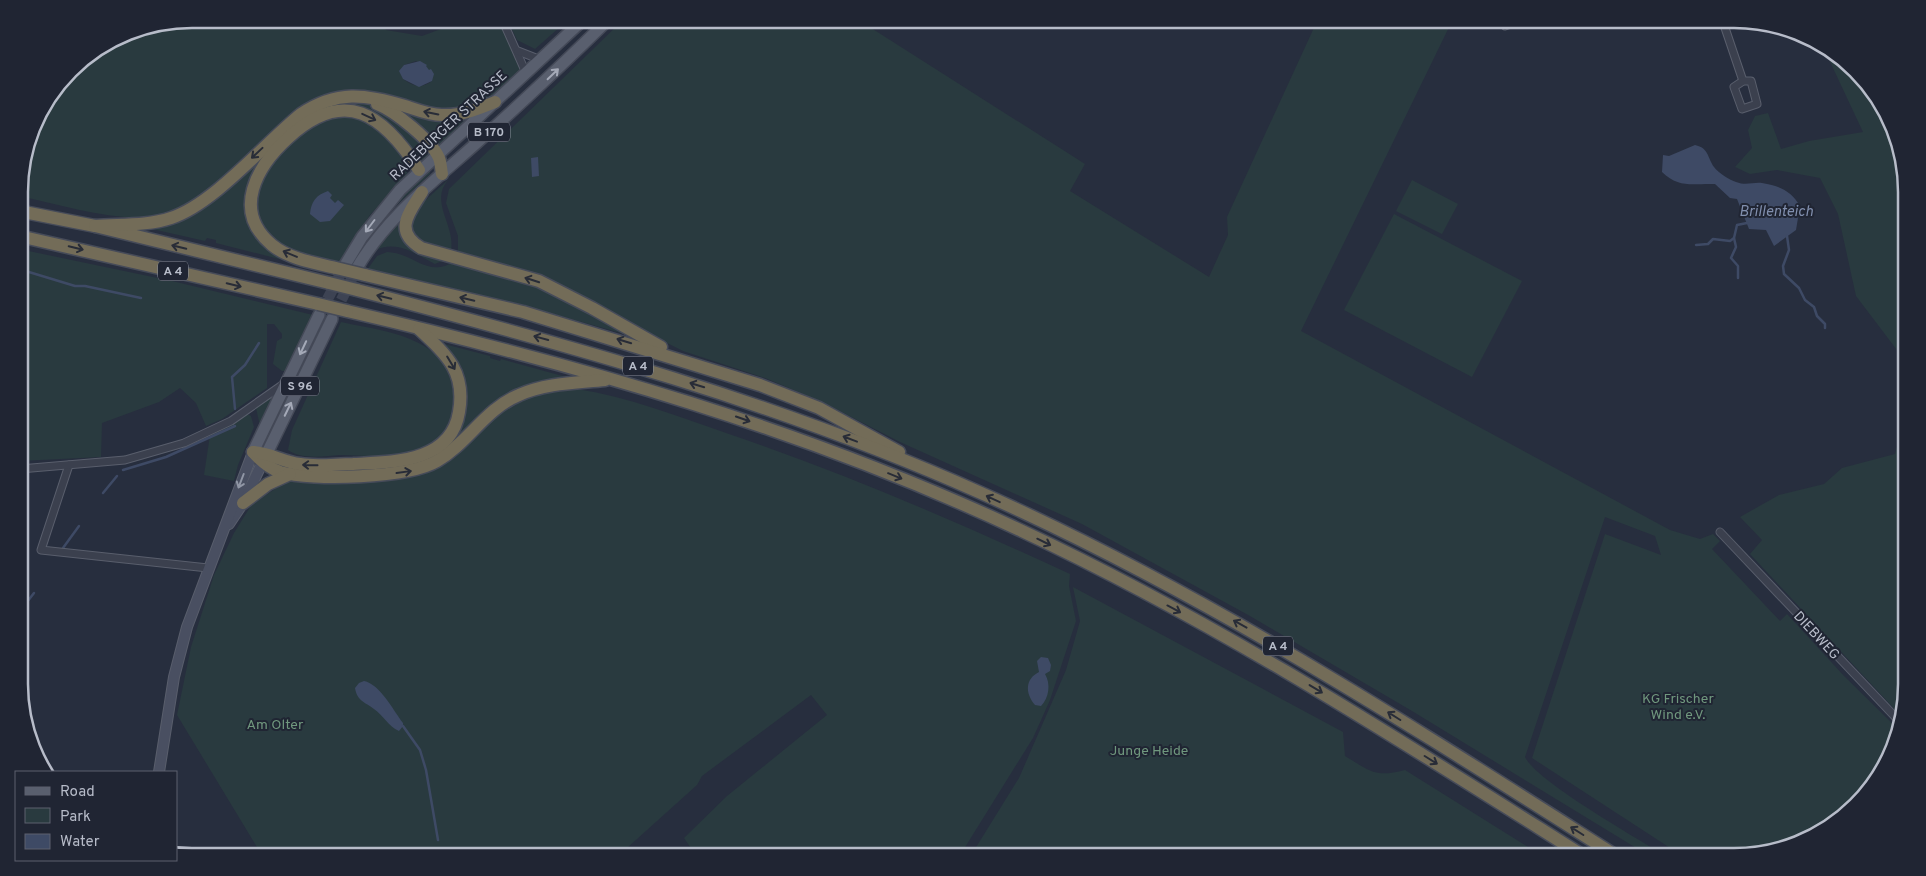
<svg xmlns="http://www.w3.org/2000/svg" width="1926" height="876" viewBox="0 0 1926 876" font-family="Overpass,sans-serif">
	<rect width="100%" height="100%" fill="#272e3e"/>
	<!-- green -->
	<g fill="#293a3f" fill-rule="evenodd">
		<path d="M192 19H380L386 30 422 36 468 19H498L519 62 520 69 517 74C504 85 490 101 474 107 427 124 384 83 337 92 324 94 313 101 302 107 262 143 194 220 139 218 99 217 58 204 19 196V180L37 115 77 62 126 32ZM416 61 429 71 432 81C421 89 413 86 403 79L404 65Z"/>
		<polygon points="507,19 569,19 535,49 517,40"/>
		<path d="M624 19H857L1085 164 1070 191 1209 277 1228 235 1227 217 1318 19H1453L1301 331 1670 530 1700 539 1713 534 1720 541 1712 549 1780 621 1787 614 1844 676 1898 729 1894 751 1865 798 1831 828 1745 857H1684L1532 758 1605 534 1661 555 1655 536 1605 517 1525 757C1537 782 1639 839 1667 857H1651L1412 711 1250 616 1082 524 900 442 822 402 765 378 683 351 641 330 458 253V236L446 203 449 189Z"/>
		<polygon points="1825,51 1872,87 1906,169 1906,214 1902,216 1906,221 1906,362 1856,296 1838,214 1820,178 1777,170 1750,174 1735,167 1752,148 1748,130 1755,116 1768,113 1781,149 1809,141 1863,132"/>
		<polygon points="347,101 375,105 401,120 430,154 420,163 381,119 320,108"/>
		<polygon points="400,110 478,112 438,148"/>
		<path d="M336 114 363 118 392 141 410 167 405 177 370 215 339 263C322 259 302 258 287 249 259 234 250 202 262 173 266 166 297 135 304 129 313 122 326 119 336 114Z"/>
		<path d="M272 147C247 177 251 185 252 223L295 263 216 243V240L207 238 205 241 152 229C203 218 235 181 272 147Z"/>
		<polygon points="430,169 430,174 388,213 400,197"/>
		<path d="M448 180C429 202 456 226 451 251L420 241C398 217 431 196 448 180Z"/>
		<polygon points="1412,180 1458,204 1442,234 1396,211"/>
		<polygon points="1394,214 1522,281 1472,377 1344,310"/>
		<path d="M403 218V233L447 259 435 264C414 253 397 239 373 251Z"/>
		<polygon points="19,249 172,281 313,315 286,371 282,371 273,364 277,341 282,338 282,334 274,324 267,324 267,388 222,419 206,426 196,403 180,388 159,402 102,423 101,457 20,461"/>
		<path d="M387 252C415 253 427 279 455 261L557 293 628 335 539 310 367 270 377 256Z"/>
		<path d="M341 322C368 328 399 331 424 346 467 371 463 439 413 453 390 459 363 455 340 455 325 456 302 460 288 450L292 430Z"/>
		<path d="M444 344 490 356V358L500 361 501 359 566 377 565 379 516 391 498 400 450 445C463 419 474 394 460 365 456 357 447 351 444 344Z"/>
		<path d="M577 389C629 397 680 417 729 434 846 474 958 522 1070 574L1069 586 1076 621 1050 700 1033 738 959 857H697L684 838 727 796 827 715 811 695 702 776 697 785 617 857H263L177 715 191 647 214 575 234 533 252 504 278 487V484L286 481 406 477 433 469 507 406 545 391Z"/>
		<polygon points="273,394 275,395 260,426 256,408"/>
		<polygon points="1906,411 1907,685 1901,716 1750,554 1762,540 1740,517 1779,495 1824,484 1842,468 1895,454"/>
		<polygon points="247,414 251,416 254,427 238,465 234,481 204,475 210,435 225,428"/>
		<path d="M1073 587 1343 732 1345 756C1370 771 1375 778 1405 770L1544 857H970L1019 778 1066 670 1080 621Z"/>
	</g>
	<!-- water -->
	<g fill="#3e4a65">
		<polygon points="420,61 427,65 426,66 429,70 431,69 434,74 432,81 419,87 403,79 399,71 404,65"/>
		<path d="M1695 145C1709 148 1707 157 1714 167 1718 173 1730 180 1736 182 1746 186 1753 182 1762 183 1780 186 1791 191 1800 206L1796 230 1774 246 1766 230 1749 229 1737 199 1730 198 1715 184C1694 183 1679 189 1662 172L1663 155 1669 156Z"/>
		<polygon points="538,157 539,176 532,177 531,158"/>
		<path d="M328 191 332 195 330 198 335 203 338 200 344 205 330 221 320 222 310 214C311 202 316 195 328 191Z"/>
		<path d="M1041 657 1048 658 1051 665 1050 671 1045 674C1051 684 1049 698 1041 706L1035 705C1025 693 1025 679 1039 672L1037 661Z"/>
		<path d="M364 681C380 684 393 710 403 723V726L399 731C388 726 384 716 374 709 365 702 357 701 355 688L359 683Z"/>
	</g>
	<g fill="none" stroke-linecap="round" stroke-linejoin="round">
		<!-- stream -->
		<g stroke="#3e4a65" stroke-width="2.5">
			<polyline points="1787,236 1789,250 1783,266 1784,274 1799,288 1805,300 1814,307 1817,316 1825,324 1825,328"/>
			<polyline points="1734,238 1736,247 1731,258 1738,266 1738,278"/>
			<polyline points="1696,245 1708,244 1713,239 1730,241 1734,238 1737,225 1747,223"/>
			<polyline points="19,269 75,286 85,286 141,298"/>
			<polyline points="235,409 232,377 245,365 259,343"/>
			<polyline points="123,470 166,457 235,426"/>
			<polyline points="103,493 117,476"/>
			<polyline points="63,548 79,526"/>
			<polyline points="20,611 34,593"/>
			<polyline points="403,726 420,750 426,770 438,840"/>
		</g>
		<!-- primary-tunnel -->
		<g stroke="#3d4353" stroke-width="11" stroke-dasharray="11 5.5" stroke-linecap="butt">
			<polyline points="320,314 345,265"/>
			<polyline points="334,315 357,268"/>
		</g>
		<defs>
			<g id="minor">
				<polyline points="502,19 526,73"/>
				<polyline points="1499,19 1505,26 1527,19"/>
				<polyline points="1722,19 1743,81"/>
				<polyline points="518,51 541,60"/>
				<polygon points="1743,81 1751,81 1757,104 1742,109 1734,87"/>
				<polyline points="69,465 41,550 208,568"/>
				<polyline points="20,469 125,460 184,443 231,421 285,383"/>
				<polyline points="1720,532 1900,722"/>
			</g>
			<g id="secondary">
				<polyline points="229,524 243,503 266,455"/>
				<polyline points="159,772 174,677 187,627 253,452"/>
			</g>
			<g id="primary">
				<polyline points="345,265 362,237 400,190 584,19"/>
				<path d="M357 268C387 216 437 179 481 139 525 100 567 60 609 19"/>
				<polyline points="253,452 319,315"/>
				<polyline points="267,453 332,319"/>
			</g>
			<g id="motorway">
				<path d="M377 104C395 111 432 141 439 158 441 163 441 169 442 174"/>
				<path d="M422 192C409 213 393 231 421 248L539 281 592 308 661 347"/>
				<polyline points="19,211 95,226 329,283"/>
				<path d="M95 226C120 224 147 226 171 218 214 204 264 144 301 114 337 90 365 94 405 106 417 110 429 115 442 115 461 116 478 109 495 102"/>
				<polyline points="19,236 318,304"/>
				<path d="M336 268C315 263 289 259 272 245 231 211 257 166 288 138 345 86 383 114 419 170"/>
				<polyline points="365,275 523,312 760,385 819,408 899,452"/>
				<path d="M357 290C570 345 780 403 981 493 1206 593 1411 726 1618 857"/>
				<path d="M347 311C580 365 805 429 1022 531 1219 623 1401 741 1585 857"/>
				<path d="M253 452C261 461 269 468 280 472 313 481 408 478 437 461 468 443 485 409 519 395 546 383 576 383 605 380"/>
				<path d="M253 452C270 453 283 462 300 464 317 467 336 464 353 464 392 462 451 463 459 412 466 372 447 355 419 329"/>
				<polyline points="243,503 268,484 290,474"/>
			</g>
		</defs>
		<!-- minor casing -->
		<use href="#minor" stroke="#595e6c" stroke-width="9"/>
		<!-- secondary casing -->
		<use href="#secondary" stroke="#595e6c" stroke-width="12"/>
		<!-- primary casing -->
		<use href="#primary" stroke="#444957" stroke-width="14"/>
		<!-- motorway casing -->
		<use href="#motorway" stroke="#464b59" stroke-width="15"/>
		<!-- minor -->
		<use href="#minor" stroke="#3b404e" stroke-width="7"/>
		<!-- secondary -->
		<use href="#secondary" stroke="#494f61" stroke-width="10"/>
		<!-- primary -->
		<use href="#primary" stroke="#595f6e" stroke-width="11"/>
		<!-- motorway -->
		<use href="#motorway" stroke="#736c58" stroke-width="12"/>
		<defs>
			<g id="motorway-bridge">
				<polyline points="336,268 365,275"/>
				<polyline points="329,283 357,290"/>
				<polyline points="318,304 347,311"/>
			</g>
		</defs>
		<!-- motorway-bridge casing -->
		<use href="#motorway-bridge" stroke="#464b59" stroke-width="15" stroke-linecap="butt"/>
		<!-- motorway-bridge -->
		<use href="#motorway-bridge" stroke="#736c58" stroke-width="12"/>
	</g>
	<!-- one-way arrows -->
	<defs><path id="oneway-shaft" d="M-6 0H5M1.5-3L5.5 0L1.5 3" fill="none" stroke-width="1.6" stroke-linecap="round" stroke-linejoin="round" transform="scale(1.25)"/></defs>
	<g stroke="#a4a9b7">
		<use href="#oneway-shaft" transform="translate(553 74) rotate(-44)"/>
		<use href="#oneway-shaft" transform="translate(370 226) rotate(127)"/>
		<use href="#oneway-shaft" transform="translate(303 348) rotate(115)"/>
		<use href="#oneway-shaft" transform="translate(288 409) rotate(-64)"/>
	</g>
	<g stroke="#282c37">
		<use href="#oneway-shaft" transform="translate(431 113) rotate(-169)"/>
		<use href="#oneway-shaft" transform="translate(369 117) rotate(25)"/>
		<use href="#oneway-shaft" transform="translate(257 153) rotate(137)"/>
		<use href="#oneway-shaft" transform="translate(179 247) rotate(-166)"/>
		<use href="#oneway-shaft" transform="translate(76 248) rotate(13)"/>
		<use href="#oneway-shaft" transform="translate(290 254) rotate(-157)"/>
		<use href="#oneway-shaft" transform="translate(532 280) rotate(-162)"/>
		<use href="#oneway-shaft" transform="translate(234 285) rotate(13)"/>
		<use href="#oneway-shaft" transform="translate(384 297) rotate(-166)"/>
		<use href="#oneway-shaft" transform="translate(467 299) rotate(-167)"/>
		<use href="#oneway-shaft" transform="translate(541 338) rotate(-165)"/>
		<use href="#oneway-shaft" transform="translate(624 341) rotate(-163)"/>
		<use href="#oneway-shaft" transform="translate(451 363) rotate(59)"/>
		<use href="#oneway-shaft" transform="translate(697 385) rotate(-163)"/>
		<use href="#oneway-shaft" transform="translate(743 419) rotate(19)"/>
		<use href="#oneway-shaft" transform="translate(850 439) rotate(-159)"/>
		<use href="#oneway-shaft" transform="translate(310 465) rotate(-179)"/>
		<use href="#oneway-shaft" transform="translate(404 472) rotate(-8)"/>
		<use href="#oneway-shaft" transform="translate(895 476) rotate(22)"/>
		<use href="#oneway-shaft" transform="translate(993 499) rotate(-155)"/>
		<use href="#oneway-shaft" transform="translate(1044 542) rotate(26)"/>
		<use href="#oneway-shaft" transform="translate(1174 609) rotate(28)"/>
		<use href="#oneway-shaft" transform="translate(1240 624) rotate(-151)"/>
		<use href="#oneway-shaft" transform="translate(1316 689) rotate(31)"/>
		<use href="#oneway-shaft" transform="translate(1394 716) rotate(-148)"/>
		<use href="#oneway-shaft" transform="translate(1431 760) rotate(32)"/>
		<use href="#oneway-shaft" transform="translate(1577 831) rotate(-148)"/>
	</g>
	<use stroke="#9096a5" href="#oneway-shaft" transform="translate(241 481) rotate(111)"/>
	<g text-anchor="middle" stroke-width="4" stroke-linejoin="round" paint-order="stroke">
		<!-- shield labels -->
		<g fill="#202533" stroke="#8a8f9c" stroke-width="1">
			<rect x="468" y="122.5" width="42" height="19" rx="4"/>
			<rect x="158" y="261.5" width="30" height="19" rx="4"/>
			<rect x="623" y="356.5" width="30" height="19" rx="4"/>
			<rect x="281" y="376.5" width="38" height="19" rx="4"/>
			<rect x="1263" y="636.5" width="30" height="19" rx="4"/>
		</g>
		<g font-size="12" font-weight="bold" fill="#b7bcc9">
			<text x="489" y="136">B 170</text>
			<text x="173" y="275">A 4</text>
			<text x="638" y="370">A 4</text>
			<text x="300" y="390">S 96</text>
			<text x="1278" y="650">A 4</text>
		</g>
		<!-- street labels -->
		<g font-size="14" fill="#b7bcc9" stroke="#202533">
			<text transform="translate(448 125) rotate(-43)" y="5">RADEBURGER STRASSE</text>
			<text transform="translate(1817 635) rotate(47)" y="5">DIEBWEG</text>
		</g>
		<!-- park labels -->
		<g font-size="14" fill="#70987e" stroke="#202533">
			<text x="1678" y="703">KG Frischer<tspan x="1678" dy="16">Wind e.V.</tspan></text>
			<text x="275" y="729">Am Olter</text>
			<text x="1149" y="755">Junge Heide</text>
		</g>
		<!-- water labels -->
		<g font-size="15" font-style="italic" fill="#818fae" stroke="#202533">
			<text x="1776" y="216">Brillenteich</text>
		</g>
	</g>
	<!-- crop -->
	<path d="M0 0H1926V876H0ZM192 28H1734A164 164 0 0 1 1898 192V684A164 164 0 0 1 1734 848H192A164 164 0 0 1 28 684V192A164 164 0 0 1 192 28Z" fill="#202533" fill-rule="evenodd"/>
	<path fill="none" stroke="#b7bcc9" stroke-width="2.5" d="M192 28H1734A164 164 0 0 1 1898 192V684A164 164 0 0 1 1734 848H192A164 164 0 0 1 28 684V192A164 164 0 0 1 192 28Z"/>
	<!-- legend -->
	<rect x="15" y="771" width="162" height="90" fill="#202533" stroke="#5c616f"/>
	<rect x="25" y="787" width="25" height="8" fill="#595f6e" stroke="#5c616f"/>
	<text x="60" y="796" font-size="15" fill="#b7bcc9">Road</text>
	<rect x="25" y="808" width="25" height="15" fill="#293a3f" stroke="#5c616f"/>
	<text x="60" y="821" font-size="15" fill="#b7bcc9">Park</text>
	<rect x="25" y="834" width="25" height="15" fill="#3e4a65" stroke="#5c616f"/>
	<text x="60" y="846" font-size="15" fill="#b7bcc9">Water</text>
</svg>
